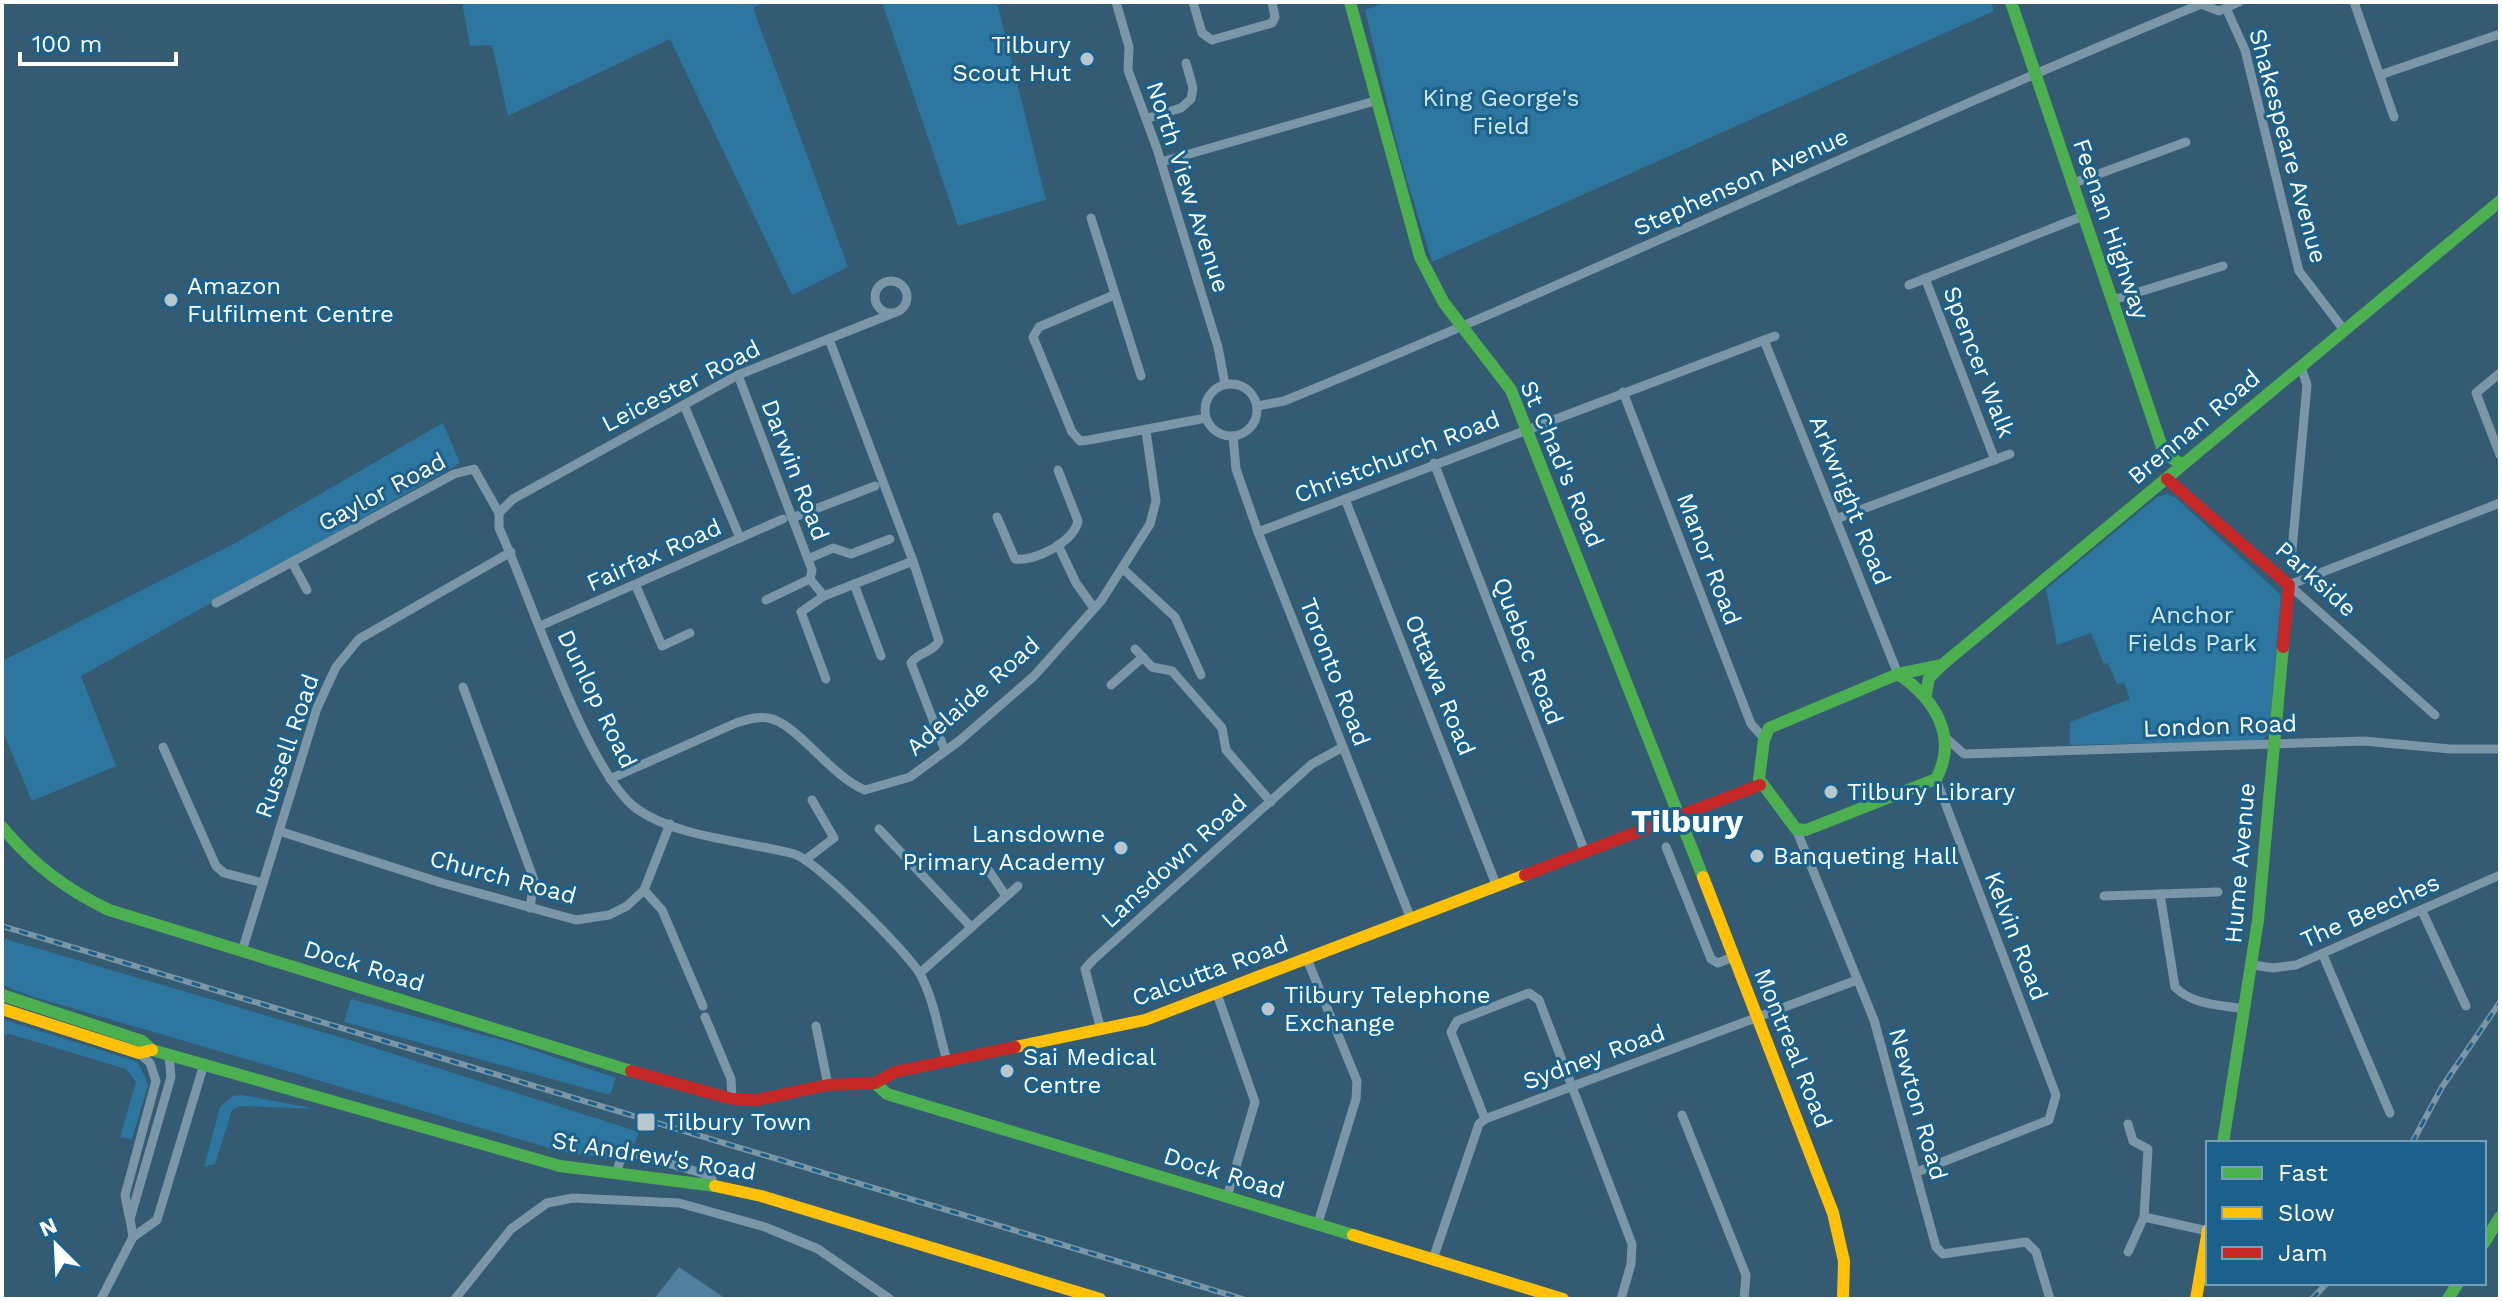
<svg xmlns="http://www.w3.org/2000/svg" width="2502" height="1301" viewBox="0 0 2502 1301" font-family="'Work Sans',sans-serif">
	<rect width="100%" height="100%" fill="#345b72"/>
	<!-- green -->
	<g fill="#2c76a0">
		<polygon points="462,2 765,2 753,8 848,267 792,295 670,39 508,116 492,45 470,46"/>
		<polygon points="882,2 997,2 1046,200 958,226"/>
		<polygon points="1388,2 1991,2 1994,11 1432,262 1400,157 1365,10"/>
		<polygon points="443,423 460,463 81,676 116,766 32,801 2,730 2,661 237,542"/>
		<polygon points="2167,494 2176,498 2281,595 2269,734 2262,740 2253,741 2070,745 2070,722 2130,699 2124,683 2117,684 2108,663 2104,664 2091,633 2057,645 2046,589 2157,497"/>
		<polygon points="2,938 356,1042 639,1132 635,1142 609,1159 563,1152 34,997 2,985"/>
		<polygon points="351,999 509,1042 616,1078 610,1095 344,1022"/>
		<polygon points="2,1019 138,1062 148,1085 132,1139 120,1137 136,1082 126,1069 10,1034 2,1036"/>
		<polygon points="242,1095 317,1109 240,1106 232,1110 215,1164 204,1167 220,1107 233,1096"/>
	</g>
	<!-- water -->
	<polygon fill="#50809d" points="679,1267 726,1299 654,1299"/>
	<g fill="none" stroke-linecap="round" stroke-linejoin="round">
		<!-- street -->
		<g stroke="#7b96a6" stroke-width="9">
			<polyline points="1116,2 1129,47 1128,70 1157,149 1218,347 1225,384"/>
			<polyline points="1193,2 1202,33 1212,40 1272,23 1275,17 1272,2"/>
			<polyline points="2354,2 2394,117"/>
			<polyline points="2201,4 2219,11 2239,2"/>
			<polyline points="2226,8 2245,50 2299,271 2344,330"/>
			<polyline points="2380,75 2500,34"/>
			<polyline points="1148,118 1181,108 1191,99 1193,88 1186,63"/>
			<polyline points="1161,162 1375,101"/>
			<polyline points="2071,184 2186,142"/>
			<polyline points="1091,218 1141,376"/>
			<polyline points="1925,278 1995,460"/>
			<circle cx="891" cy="297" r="16"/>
			<polyline points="1909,285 2083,216"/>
			<polyline points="1114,295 1039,327 1033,337 1072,432 1080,441 1089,440 1206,418"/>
			<polyline points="2113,300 2223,266"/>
			<path d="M829 339 913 561 939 641C932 653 918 652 911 663L945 751"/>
			<polyline points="1764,340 1898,674"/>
			<polyline points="2500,373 2476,393 2500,455"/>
			<polyline points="738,375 812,570 810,579 766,600"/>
			<circle cx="1231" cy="410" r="26"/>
			<polyline points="1623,392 1751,724 1762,736"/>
			<polyline points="684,405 740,538"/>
			<path d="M1257 406 1284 401C1592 275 1893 131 2201 4"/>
			<polyline points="1233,436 1236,469 1258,532 1411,919"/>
			<polyline points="1434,463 1585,852"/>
			<polyline points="1345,499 1497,887"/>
			<path d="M499 513V528C529 592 586 772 637 809 678 838 746 841 794 854 816 860 907 952 920 974 934 999 939 1034 947 1061"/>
			<polyline points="499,513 513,499 738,375 891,314"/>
			<path d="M997 517 1015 559C1036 562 1074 541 1078 521L1058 470"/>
			<polyline points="792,518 875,486"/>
			<polyline points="1836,519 2010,454"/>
			<polyline points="1258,532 1775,336"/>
			<polyline points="1058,545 1076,583 1094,608"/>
			<polyline points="808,559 833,548 851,554 890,539"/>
			<polyline points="2291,561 2307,385 2301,367"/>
			<polyline points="1122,568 1175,617 1201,675"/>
			<polyline points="810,579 824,596 913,561"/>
			<polyline points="854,584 881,656"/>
			<polyline points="636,586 662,646 690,633"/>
			<polyline points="307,590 292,562 454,474 474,469 499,513"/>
			<polyline points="824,596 801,612 826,679"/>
			<polyline points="216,603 292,562"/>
			<polyline points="540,626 783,519"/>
			<polyline points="1135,649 1152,667 1172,671 1222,728 1226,750 1271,802"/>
			<polyline points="1111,685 1143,657"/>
			<polyline points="463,687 534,880 530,908"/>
			<polyline points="2435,715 2289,585 2500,503"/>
			<polyline points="1946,738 1964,754 2364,741 2450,749 2500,749"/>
			<polyline points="163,747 216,866 224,873 263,883"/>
			<path d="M610 779 736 723C746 720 757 716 768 718 796 722 830 776 865 790L910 777 959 741 1034 676 1101 601 1150 524 1156 501 1146 431"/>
			<polyline points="879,829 971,927"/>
			<polyline points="1796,829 1874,1020 1936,1247 1943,1254 2026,1242 2036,1252 2050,1299"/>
			<polyline points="279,831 442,883 576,920 609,915 627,906 644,890 670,824"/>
			<polyline points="1666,847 1711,959 1718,963 1733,957"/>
			<polyline points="805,860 834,838 812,800"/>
			<polyline points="987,868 1006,896"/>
			<polyline points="644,890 662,910 703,1006"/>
			<path d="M2160 894 2175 987C2192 1005 2221 1005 2245 1009"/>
			<polyline points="2104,896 2218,892"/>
			<polyline points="2422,911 2466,1006"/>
			<polyline points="243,948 317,708 336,667 359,639 511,552"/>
			<polyline points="2323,955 2390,1113"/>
			<polyline points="1307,959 1357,1081 1356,1099 1318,1223"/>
			<polyline points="2253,965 2273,968 2296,965 2500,875"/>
			<polyline points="920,973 1018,886"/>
			<polyline points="1217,994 1255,1102 1227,1197"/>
			<polyline points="705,1017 731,1079 732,1099"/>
			<polyline points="816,1026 828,1085"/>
			<polyline points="1101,1030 1085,969 1093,960 1312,764 1343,747"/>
			<polyline points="1682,1115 1746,1275 1744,1299"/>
			<polyline points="1485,1119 1451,1032 1457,1021 1529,993 1539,1000 1632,1244 1631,1264 1621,1299"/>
			<polyline points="2128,1124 2133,1141 2148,1149 2144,1217"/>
			<polyline points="1917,1172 2049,1120 2056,1095 1936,779"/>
			<polyline points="616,1173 621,1159 632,1153 702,1173 712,1179 711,1185"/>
			<polyline points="129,1216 125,1195 156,1081 150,1063 139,1053"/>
			<polyline points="133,1237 130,1219 171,1077 169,1055"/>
			<polyline points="2128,1252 2144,1217 2208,1231"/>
			<polyline points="1433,1259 1479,1124 1485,1119 1857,980"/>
			<polyline points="101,1299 133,1237 157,1220 204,1064"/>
			<polyline points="455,1299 511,1229 547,1203 573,1198 679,1203 765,1227 818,1249 890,1299"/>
		</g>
		<!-- fast -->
		<g stroke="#4caf50" stroke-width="12">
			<polyline points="1350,2 1420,257 1444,303 1511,390 1703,877"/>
			<polyline points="2011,2 2162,447 2166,455 2180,463"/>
			<path d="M1898 674C1934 698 1959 737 1936 779L1806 830 1796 829 1759 779 1764 740 1769 728 1898 674 1942 665"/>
			<polyline points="1926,694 1929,678 1942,665 2500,201"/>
			<path d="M2 827C33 864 65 889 109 910L631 1071"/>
			<polyline points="2,995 142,1041 152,1050 560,1166 715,1186"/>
			<polyline points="875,1083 887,1094 1353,1235"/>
			<polyline points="2223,1143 2258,920 2283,647"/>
			<polyline points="2484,1243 2500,1217"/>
			<polyline points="2448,1299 2458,1283"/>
		</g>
		<!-- slow -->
		<g stroke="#ffc107" stroke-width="12">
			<polyline points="1703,877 1833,1213 1844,1261 1843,1299"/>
			<polyline points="2,1009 139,1053 152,1050"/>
			<polyline points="1015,1047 1145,1020 1525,875"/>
			<polyline points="715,1186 761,1196 1100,1299"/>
			<polyline points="1353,1235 1563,1299"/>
			<polyline points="2196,1299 2208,1230"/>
		</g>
		<!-- jam -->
		<g stroke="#c62828" stroke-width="12">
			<polyline points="2167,479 2289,585 2283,647"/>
			<polyline points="1525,875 1760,785"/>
			<polyline points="631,1071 732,1099 757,1100 828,1085 875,1083 895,1072 1015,1047"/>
		</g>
		<defs>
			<g id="rail">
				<polyline points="2,926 1243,1299"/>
				<polyline points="2412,1143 2442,1087 2500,1002"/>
				<polyline points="2312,1299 2327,1283"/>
			</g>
		</defs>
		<!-- rail casing -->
		<use href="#rail" stroke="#7c96a5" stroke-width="6"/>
		<!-- rail -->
		<use href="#rail" stroke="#1b618b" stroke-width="3" stroke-dasharray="9" stroke-linecap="butt"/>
	</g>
	<!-- markers -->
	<g fill="#b8c6ce" stroke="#1b618b" stroke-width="3">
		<circle cx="1087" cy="59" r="8"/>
		<circle cx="171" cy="300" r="8"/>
		<circle cx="1831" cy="792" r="8"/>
		<circle cx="1121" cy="848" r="8"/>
		<circle cx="1757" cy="856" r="8"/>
		<circle cx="1268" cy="1009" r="8"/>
		<circle cx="1007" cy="1071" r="8"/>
		<rect x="636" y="1112" width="20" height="20" rx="4"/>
	</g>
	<g text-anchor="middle" stroke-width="6" stroke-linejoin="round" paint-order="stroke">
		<!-- poi labels -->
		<g font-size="24" fill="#fff" stroke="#1b618b" text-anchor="start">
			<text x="1071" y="53" text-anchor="end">Tilbury<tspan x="1071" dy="28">Scout Hut</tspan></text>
			<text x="187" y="294">Amazon<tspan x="187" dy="28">Fulfilment Centre</tspan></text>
			<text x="1847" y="800">Tilbury Library</text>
			<text x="1105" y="842" text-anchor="end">Lansdowne<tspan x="1105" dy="28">Primary Academy</tspan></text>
			<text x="1773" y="864">Banqueting Hall</text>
			<text x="1284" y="1003">Tilbury Telephone<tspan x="1284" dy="28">Exchange</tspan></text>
			<text x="1023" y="1065">Sai Medical<tspan x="1023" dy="28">Centre</tspan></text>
			<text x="664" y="1130">Tilbury Town</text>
		</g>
		<!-- park labels -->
		<g font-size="24" fill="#cbe9f9" stroke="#1b618b">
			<text x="1501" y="106">King George's<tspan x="1501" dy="28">Field</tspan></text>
			<text x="2192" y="623">Anchor<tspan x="2192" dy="28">Fields Park</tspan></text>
		</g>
		<!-- street labels -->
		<g font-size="24" fill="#fff" stroke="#1b618b">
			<text transform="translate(2288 146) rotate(75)" y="8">Shakespeare Avenue</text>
			<text transform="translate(1741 182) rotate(-24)" y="8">Stephenson Avenue</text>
			<text transform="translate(1188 187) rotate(72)" y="8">North View Avenue</text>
			<text transform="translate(2111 229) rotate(71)" y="8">Feenan Highway</text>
			<text transform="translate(1979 362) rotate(69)" y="8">Spencer Walk</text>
			<text transform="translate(681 386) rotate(-27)" y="8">Leicester Road</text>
			<text transform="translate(2194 427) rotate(-40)" y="8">Brennan Road</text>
			<text transform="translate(1397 457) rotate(-21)" y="8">Christchurch Road</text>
			<text transform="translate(1562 464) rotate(67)" y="8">St Chad's Road</text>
			<text transform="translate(795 470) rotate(69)" y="8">Darwin Road</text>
			<text transform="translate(382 492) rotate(-28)" y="8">Gaylor Road</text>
			<text transform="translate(1850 500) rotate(68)" y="8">Arkwright Road</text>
			<text transform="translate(654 555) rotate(-24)" y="8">Fairfax Road</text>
			<text transform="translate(1709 559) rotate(69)" y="8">Manor Road</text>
			<text transform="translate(2316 579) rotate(42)" y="8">Parkside</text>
			<text transform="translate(1528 651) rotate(69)" y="8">Quebec Road</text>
			<text transform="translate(1335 672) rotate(69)" y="8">Toronto Road</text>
			<text transform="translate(1440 685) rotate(68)" y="8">Ottawa Road</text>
			<text transform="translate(973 696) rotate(-41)" y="8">Adelaide Road</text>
			<text transform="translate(597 699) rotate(64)" y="8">Dunlop Road</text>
			<text transform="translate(2220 726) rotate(-2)" y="8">London Road</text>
			<text transform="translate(287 746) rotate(-71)" y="8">Russell Road</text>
			<text transform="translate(1174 861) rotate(-42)" y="8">Lansdown Road</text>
			<text transform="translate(2240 863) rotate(-85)" y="8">Hume Avenue</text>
			<text transform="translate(503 877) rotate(15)" y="8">Church Road</text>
			<text transform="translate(2370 911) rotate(-24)" y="8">The Beeches</text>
			<text transform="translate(2016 936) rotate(69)" y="8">Kelvin Road</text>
			<text transform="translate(364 966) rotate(17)" y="8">Dock Road</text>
			<text transform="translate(1210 971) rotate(-20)" y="8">Calcutta Road</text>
			<text transform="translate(1793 1048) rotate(68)" y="8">Montreal Road</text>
			<text transform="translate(1594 1057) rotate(-20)" y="8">Sydney Road</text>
			<text transform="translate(1918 1104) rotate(74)" y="8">Newton Road</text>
			<text transform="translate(654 1156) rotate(9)" y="8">St Andrew's Road</text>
			<text transform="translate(1224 1173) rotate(17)" y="8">Dock Road</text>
		</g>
		<!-- district labels -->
		<g font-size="32" font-weight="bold" fill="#fff" stroke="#1b618b">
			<text x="1687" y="832">Tilbury</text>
		</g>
	</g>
	<!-- border -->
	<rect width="2502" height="1301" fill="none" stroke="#ffffff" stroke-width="8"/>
	<!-- legend -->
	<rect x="2206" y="1141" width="280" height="144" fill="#1b618b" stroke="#76a0b9" stroke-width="2"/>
	<rect x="2222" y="1167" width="40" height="12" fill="#4caf50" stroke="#76a0b9" stroke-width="2"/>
	<text x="2278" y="1181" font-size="24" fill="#ffffff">Fast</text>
	<rect x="2222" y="1207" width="40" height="12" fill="#ffc107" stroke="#76a0b9" stroke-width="2"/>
	<text x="2278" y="1221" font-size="24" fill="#ffffff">Slow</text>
	<rect x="2222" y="1247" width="40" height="12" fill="#c62828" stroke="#76a0b9" stroke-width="2"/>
	<text x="2278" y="1261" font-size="24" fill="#ffffff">Jam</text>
	<!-- north arrow -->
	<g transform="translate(56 1245) rotate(336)" stroke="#1b618b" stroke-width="6" paint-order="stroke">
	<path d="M0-6L14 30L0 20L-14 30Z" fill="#ffffff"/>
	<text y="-12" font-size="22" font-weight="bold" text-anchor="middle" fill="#ffffff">N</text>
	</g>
	<!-- scale -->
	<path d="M20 52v12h156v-12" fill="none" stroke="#ffffff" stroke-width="4"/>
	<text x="32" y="52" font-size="24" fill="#ffffff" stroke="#1b618b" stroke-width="6" paint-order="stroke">100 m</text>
</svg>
